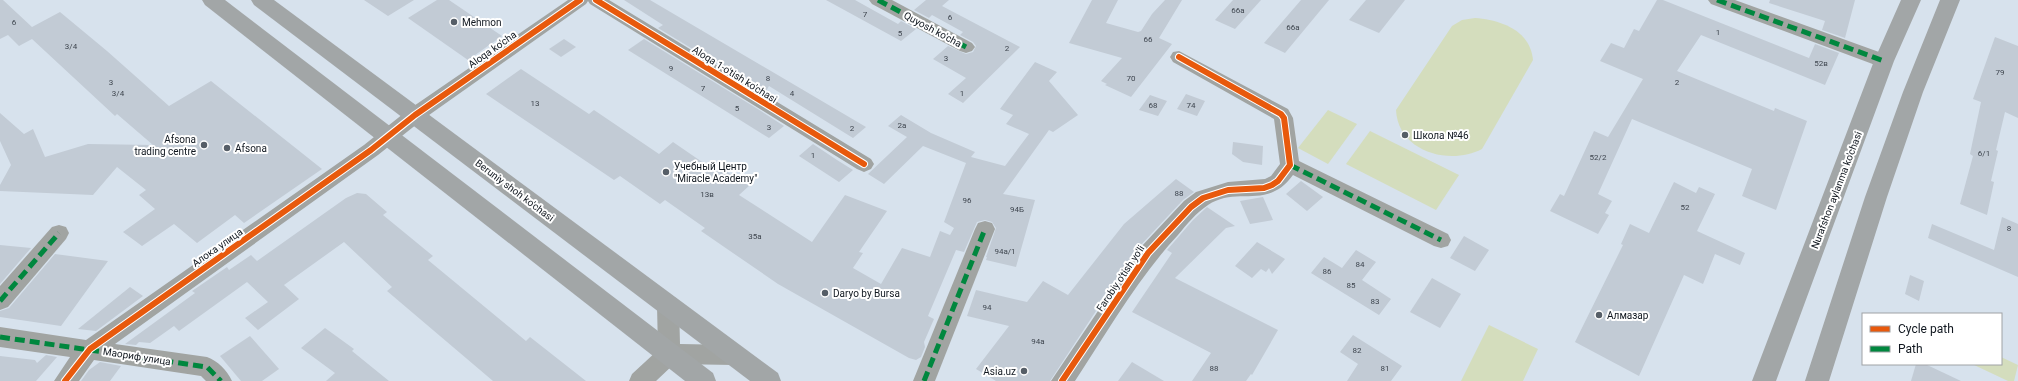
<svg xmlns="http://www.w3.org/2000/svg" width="2018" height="381" viewBox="0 0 2018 381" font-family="Roboto,sans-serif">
	<rect width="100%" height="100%" fill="#d7e2ed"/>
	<!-- green -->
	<g fill="#d4ddbd">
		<path d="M1475 18C1501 20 1530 30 1533 60L1482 149C1450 166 1398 152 1396 110L1452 26 1462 20Z"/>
		<polygon points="1328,110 1357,124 1328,164 1298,148"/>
		<polygon points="1370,131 1459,175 1436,210 1346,164"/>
		<polygon points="1489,325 1538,349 1523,381 1461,381"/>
		<polygon points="2001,357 2018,365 2014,381 2008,381 1972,364 2001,364"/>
	</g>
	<!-- building -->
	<g fill="#c2cbd5">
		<polygon points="0,0 3,0 32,27 60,12 107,51 169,106 211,81 322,169 244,223 235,215 197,243 174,224 142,246 123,232 155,209 139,195 146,190 117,167 93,195 0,191 0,185 11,165 0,141 0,113 24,134 33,129 45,157 88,144 153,145 117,114 115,116 32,39 19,46 8,35 0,39"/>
		<polygon points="364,0 414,0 388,16"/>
		<polygon points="437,0 449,0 502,36 468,60 408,18"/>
		<polygon points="624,0 650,0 866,127 853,138 769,86 765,93 658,28 663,25"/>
		<polygon points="826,0 855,0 898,24 901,21 916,29 901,41"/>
		<polygon points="926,0 949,0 942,6 1020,47 963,103 948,94 966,78 933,59 948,46 966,54 973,52 976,46 973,42 960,35 963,32 932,15 929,18 914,10"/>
		<polygon points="1092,0 1118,0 1106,23 1138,32 1141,31 1152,14 1165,0 1182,0 1159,38 1172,44 1131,97 1105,85 1107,84 1101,81 1122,58 1069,43"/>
		<polygon points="1233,0 1261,0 1235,29 1215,20"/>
		<polygon points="1301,0 1329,0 1285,53 1264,43"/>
		<polygon points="1366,0 1405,0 1379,33 1349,20"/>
		<polygon points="1657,0 1663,0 1809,58 1815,44 1839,53 1825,85 1701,35 1677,71 1774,111 1775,108 1807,121 1776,210 1742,196 1752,169 1632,119 1598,194 1612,201 1605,213 1609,215 1598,234 1550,211 1560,194 1564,196 1594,131 1608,137 1643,79 1600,61 1611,43 1624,48 1634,29 1639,31"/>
		<polygon points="1770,0 1855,0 1845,38 1822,30 1825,21 1769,3"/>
		<polygon points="1995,37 2018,46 2018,118 2005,112 1996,150 1998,151 1991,181 1994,182 1987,215 1960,204 1973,156 1970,154 1981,102 1973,99"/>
		<polygon points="564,39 576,47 561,57 549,49"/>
		<polygon points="644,39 761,111 784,126 769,138 628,50"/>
		<polygon points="1035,62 1057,72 1049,81 1078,115 1053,132 1049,130 1003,194 1035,200 1016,267 986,260 987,257 986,257 996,228 992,222 985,220 977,222 964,252 956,250 928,316 934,319 924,342 925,347 921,357 916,360 909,358 778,284 701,231 705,228 665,200 660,204 620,176 614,180 486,94 521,69 589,114 594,110 659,154 673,142 708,166 712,162 749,186 739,195 812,242 845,195 887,211 859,252 863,253 853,268 881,284 902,248 930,257 940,231 950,235 954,228 944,222 966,163 923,146 884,184 868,174 907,137 888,126 901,115 931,133 975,152 971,157 1005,166 1029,134 1006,124 1013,115 1000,109"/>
		<polygon points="1186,94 1205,101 1197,116 1177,109"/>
		<polygon points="1150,95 1167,101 1158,116 1139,110"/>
		<polygon points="1233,142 1263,146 1262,165 1243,162 1232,154"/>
		<polygon points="813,144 837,160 853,170 839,182 799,156"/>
		<polygon points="1176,179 1194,192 1183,200 1140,246 1094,309 1096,311 1050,381 996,381 976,369 1009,326 967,316 976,290 1027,302 1043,281 1068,295 1124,224"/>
		<polygon points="1301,181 1323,197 1307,211 1286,194"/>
		<polygon points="1674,182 1696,193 1699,187 1715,194 1697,231 1745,253 1740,265 1715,254 1703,284 1684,275 1639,376 1575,342 1623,245 1621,244 1630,224 1649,233"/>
		<polygon points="357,193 366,194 387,212 383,215 433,256 428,260 526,341 530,337 586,381 493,381 387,291 392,287 344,242 284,285 299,299 258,330 245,318 268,302 247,282 179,331 174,326 150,343 139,342 136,345 125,344 195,293 192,291 227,267 229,270 251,255 257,261 346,198"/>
		<polygon points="1263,197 1273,220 1250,224 1240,201"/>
		<polygon points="1207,207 1235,226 1226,228 1175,278 1278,330 1252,375 1251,374 1246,381 1192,381 1211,353 1132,312 1172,253 1167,250 1193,220"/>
		<polygon points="2002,217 2018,224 2018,277 1928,238 1932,224 1994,250"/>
		<polygon points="1464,236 1489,250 1475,271 1450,258"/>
		<polygon points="1257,242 1285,259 1272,274 1269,268 1266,272 1261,269 1252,278 1235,266"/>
		<polygon points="0,245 31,248 0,284"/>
		<polygon points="1356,250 1376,262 1362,280 1391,299 1379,315 1311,273 1324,257 1342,268"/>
		<polygon points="55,254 108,261 61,326 0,317 0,311 9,308"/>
		<polygon points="1910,275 1924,281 1919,301 1905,294"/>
		<polygon points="1432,278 1461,294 1440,328 1410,312"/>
		<polygon points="130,287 143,296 96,331 78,329"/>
		<polygon points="325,328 354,349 352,351 389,381 326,381 335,373 301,348"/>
		<polygon points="1353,335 1402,366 1391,381 1347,381 1358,364 1340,352"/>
		<polygon points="250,336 279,369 262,381 241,381 220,356"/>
		<polygon points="46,355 57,357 36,381 0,381 0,356 35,360 37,363"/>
		<polygon points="100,362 121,366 110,381 81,381 89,370"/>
		<polygon points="1132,362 1164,381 1118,381"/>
		<polygon points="1916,364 1925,364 1961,381 1911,381"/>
	</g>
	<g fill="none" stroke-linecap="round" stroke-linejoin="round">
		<!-- minor -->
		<g fill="#a1a4a2" fill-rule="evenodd">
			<path d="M568 0H609L871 159 874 164 871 169 864 172 857 169 590 4 588 1 586 4 422 120 378 155 115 344 207 357C218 361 227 370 232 381H206L201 376 94 360 79 381H54L70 357 0 347V327L86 340 364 145 408 110Z"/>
			<polygon points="869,0 892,0 972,43 975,47 972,51 966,53 960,51 872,4"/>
			<polygon points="1708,0 1735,0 1890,56 1893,61 1890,66 1884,67 1878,66 1711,4"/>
			<path d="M1179 51 1288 109 1293 118 1299 161 1448 234 1451 240 1448 246 1441 248 1434 246 1293 175C1267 211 1237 185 1208 205 1196 213 1187 224 1178 235 1138 278 1108 331 1075 381H1051L1141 247 1184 201 1196 192 1228 182 1265 179 1271 176 1280 164 1274 119 1173 62 1170 57 1173 52Z"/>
			<polygon points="985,221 992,223 995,229 935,381 913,381 975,229 978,223"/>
			<polygon points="59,225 66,227 69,233 66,239 8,307 0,310 0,286 52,227"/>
			<polygon points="668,296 676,298 679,305 680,344 734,345 742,348 745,355 742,362 734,365 674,364 656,381 629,381 632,374 658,350 657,305 660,298"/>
		</g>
		<!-- major -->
		<g fill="#a2a6a7" fill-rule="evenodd">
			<polygon points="202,0 225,0 713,373 716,381 685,381 205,5"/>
			<polygon points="251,0 274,0 778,373 781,381 750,381 254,5"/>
			<polygon points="1901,0 1921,0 1894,61 1776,381 1752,381 1874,61"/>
			<polygon points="1940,0 1960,0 1923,92 1887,197 1829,381 1805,381 1865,197 1903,92"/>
		</g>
		<!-- quiet -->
		<g stroke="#00873e" stroke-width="5" stroke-dasharray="10 5" stroke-linecap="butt">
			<polyline points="878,0 966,47"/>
			<polyline points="1717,0 1884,61"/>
			<polyline points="1290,165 1441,240"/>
			<polyline points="0,301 59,233"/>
			<polyline points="0,337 207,367 221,381"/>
			<polyline points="924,381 985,229"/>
		</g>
		<defs>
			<g id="cycleway">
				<polyline points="596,0 864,164"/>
				<polyline points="65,381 90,349 371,150 415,115 580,0"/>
				<polyline points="1062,381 1148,253 1191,207 1203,198 1228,190 1264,188 1272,185 1278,181 1290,165 1284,118 1281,114 1179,57"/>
			</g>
		</defs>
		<!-- cycleway casing -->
		<use href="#cycleway" stroke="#fff" stroke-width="8"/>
		<!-- cycleway -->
		<use href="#cycleway" stroke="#e8590c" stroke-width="6"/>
	</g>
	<!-- markers -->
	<g fill="#565e67" stroke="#fff" stroke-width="1.5">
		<circle cx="454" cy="22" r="4"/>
		<circle cx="1405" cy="135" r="4"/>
		<circle cx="204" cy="145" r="4"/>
		<circle cx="227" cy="148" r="4"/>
		<circle cx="666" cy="172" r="4"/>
		<circle cx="825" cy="293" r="4"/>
		<circle cx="1599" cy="315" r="4"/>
		<circle cx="1024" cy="371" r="4"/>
	</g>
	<g text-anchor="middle" stroke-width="4" stroke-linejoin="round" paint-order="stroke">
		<!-- number labels -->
		<g font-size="8" fill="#3e454e">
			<text x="1238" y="13">66a</text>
			<text x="865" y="17">7</text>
			<text x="950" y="20">6</text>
			<text x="14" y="25">6</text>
			<text x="1293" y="30">66a</text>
			<text x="1718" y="35">1</text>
			<text x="900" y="36">5</text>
			<text x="1148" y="42">66</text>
			<text x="71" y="49">3/4</text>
			<text x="1007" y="51">2</text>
			<text x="946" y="61">3</text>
			<text x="1821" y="66">52в</text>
			<text x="671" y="71">9</text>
			<text x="2000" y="75">79</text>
			<text x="768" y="81">8</text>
			<text x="1131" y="81">70</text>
			<text x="111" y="85">3</text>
			<text x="1677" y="85">2</text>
			<text x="703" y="91">7</text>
			<text x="118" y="96">3/4</text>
			<text x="792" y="96">4</text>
			<text x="962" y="96">1</text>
			<text x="535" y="106">13</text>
			<text x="1153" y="108">68</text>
			<text x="1191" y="108">74</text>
			<text x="737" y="111">5</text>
			<text x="902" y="128">2a</text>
			<text x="769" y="130">3</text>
			<text x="852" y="131">2</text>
			<text x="1984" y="156">6/1</text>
			<text x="813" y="158">1</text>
			<text x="1598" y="160">52/2</text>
			<text x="1179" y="196">88</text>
			<text x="707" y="197">13в</text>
			<text x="967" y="203">96</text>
			<text x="1685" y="210">52</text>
			<text x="1017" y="212">94Б</text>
			<text x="2009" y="231">8</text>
			<text x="755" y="239">35a</text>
			<text x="1005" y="254">94a/1</text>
			<text x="1360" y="267">84</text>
			<text x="1327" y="274">86</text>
			<text x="1351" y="288">85</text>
			<text x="1375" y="304">83</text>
			<text x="987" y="310">94</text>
			<text x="1038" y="344">94a</text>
			<text x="1357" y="353">82</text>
			<text x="1214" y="371">88</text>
			<text x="1385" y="371">81</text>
		</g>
		<!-- poi labels -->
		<g font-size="10" fill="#10171f" stroke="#fff" text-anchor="start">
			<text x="462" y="26">Mehmon</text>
			<text x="1413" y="139">Школа №46</text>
			<text x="196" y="143" text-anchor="end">Afsona<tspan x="196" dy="12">trading centre</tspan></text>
			<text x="235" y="152">Afsona</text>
			<text x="674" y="170">Учебный Центр<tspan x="674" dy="12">"Miracle Academy"</tspan></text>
			<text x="833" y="297">Daryo by Bursa</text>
			<text x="1607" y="319">Алмазар</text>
			<text x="1016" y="375" text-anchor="end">Asia.uz</text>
		</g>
		<!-- street labels -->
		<g font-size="10" fill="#10171f" stroke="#fff">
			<text transform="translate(933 29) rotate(28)" y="4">Quyosh ko'cha</text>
			<text transform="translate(492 49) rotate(-35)" y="4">Aloqa ko'cha</text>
			<text transform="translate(735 74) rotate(32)" y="4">Aloqa 1-o'tish ko'chasi</text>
			<text transform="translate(515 190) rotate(37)" y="4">Beruniy shoh ko'chasi</text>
			<text transform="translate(1836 190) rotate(-69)" y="4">Nurafshon aylanma ko'chasi</text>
			<text transform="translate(217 247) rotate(-35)" y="4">Алока улица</text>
			<text transform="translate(1120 278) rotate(-56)" y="4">Farobiy o'tish yo'li</text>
			<text transform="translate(137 356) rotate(9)" y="4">Маориф улица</text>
		</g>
	</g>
	<!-- legend -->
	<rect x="1862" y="313" width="140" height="52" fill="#ffffff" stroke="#9fa2a5"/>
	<rect x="1870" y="326" width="20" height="6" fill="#e8590c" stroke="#9fa2a5"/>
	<text x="1898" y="333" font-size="12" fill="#10171f">Cycle path</text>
	<rect x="1870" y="346" width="20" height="6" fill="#00873e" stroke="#9fa2a5"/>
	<text x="1898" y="353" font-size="12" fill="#10171f">Path</text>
</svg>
